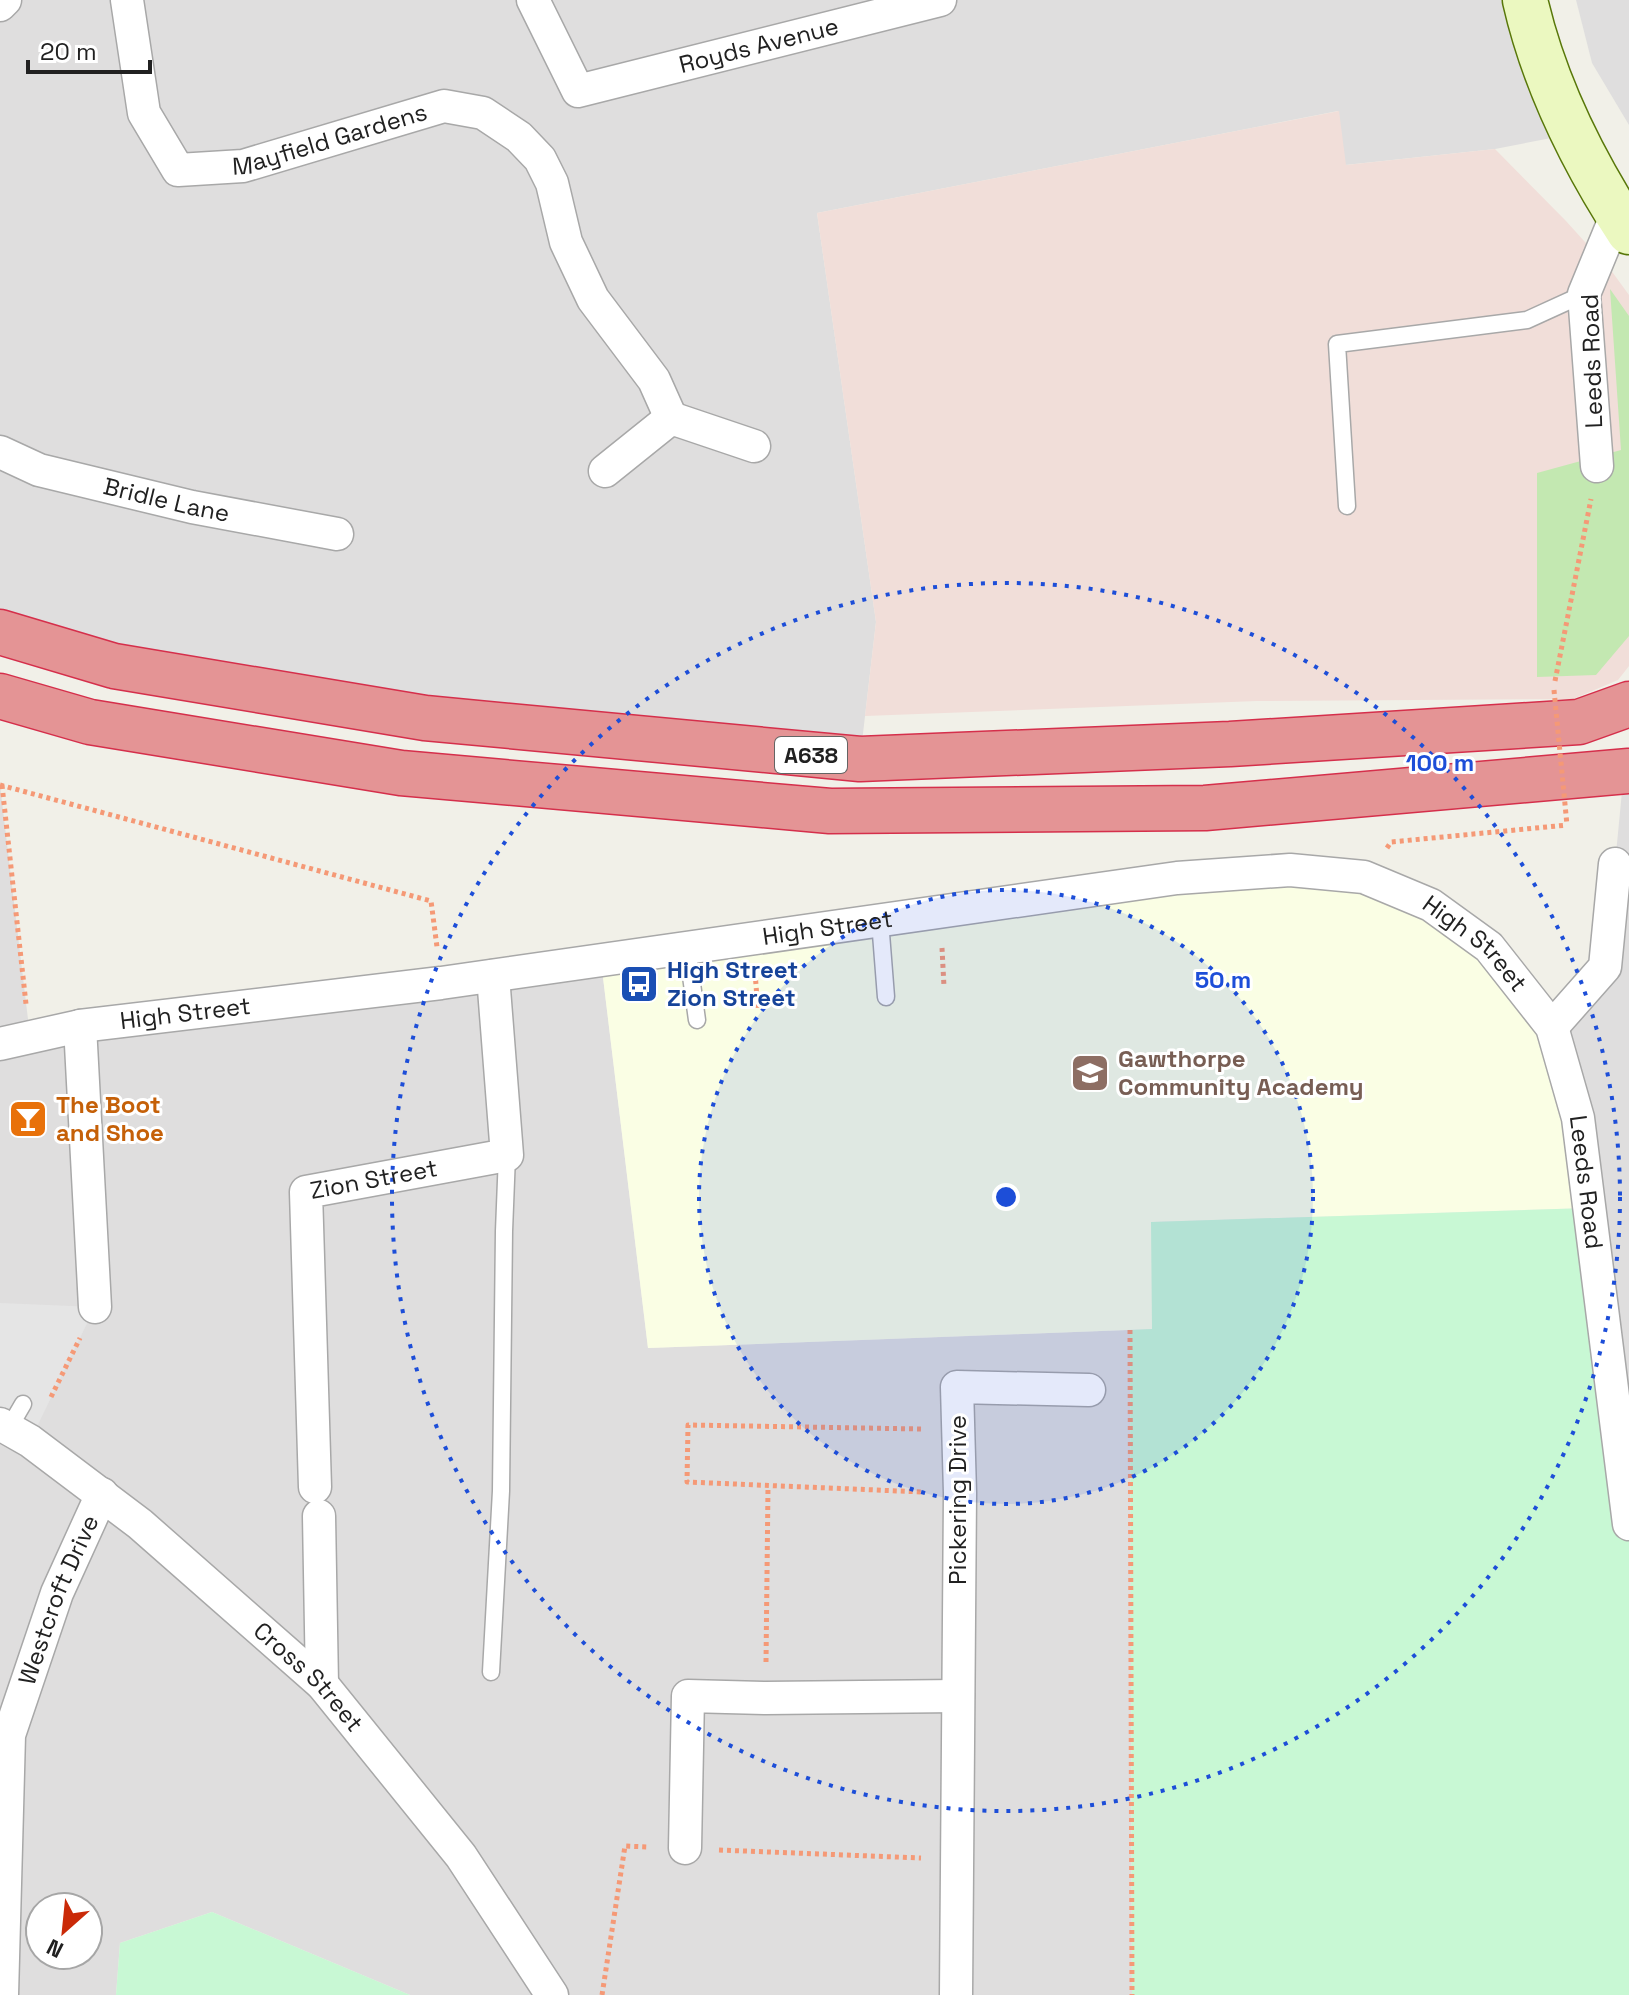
<svg xmlns="http://www.w3.org/2000/svg" width="1629" height="1995" viewBox="0 0 1629 1995" font-family="'Space Grotesk',sans-serif">
	<rect width="100%" height="100%" fill="#f1f0e8"/>
	<!-- residential -->
	<g fill="#dfdede" fill-rule="evenodd">
		<polygon points="0,0 1525,0 1572,134 1495,149 1345,165 1338,111 817,213 876,622 860,759 425,718 0,632"/>
		<polygon points="1576,0 1629,0 1629,125 1592,63"/>
		<polygon points="1624,771 1629,771 1629,1524 1552,1027 1605,967"/>
		<path d="M0 785 30 1036 601 961 648 1348 1130 1330 1132 1995H410L212 1912 120 1943 116 1995H0ZM40 1907H88V1955H40Z"/>
	</g>
	<!-- commercial -->
	<polygon fill="#f1ded9" points="1339,111 1346,165 1495,149 1566,221 1613,273 1629,295 1629,666 1618,680 1573,699 1257,701 865,716 876,622 817,213"/>
	<!-- education -->
	<polygon fill="#fafee4" points="1290,870 1431,905 1552,1027 1588,1208 1152,1222 1152,1329 648,1348 601,961"/>
	<!-- grass -->
	<polygon fill="#c3e8b1" points="1610,289 1629,316 1629,636 1596,675 1537,677 1537,473 1621,450"/>
	<!-- park -->
	<g fill="#c8f8d4">
		<polygon points="1588,1208 1629,1524 1629,1995 1132,1995 1130,1330 1152,1329 1151,1222"/>
		<polygon points="212,1912 410,1995 116,1995 120,1943"/>
	</g>
	<!-- parking -->
	<polygon fill="#e5e5e5" points="0,1303 95,1307 30,1441 0,1424"/>
	<g fill="none" stroke-linecap="round" stroke-linejoin="round">
		<defs>
			<g id="lane">
				<polyline points="1347,506 1337,344 1527,320 1584,294"/>
				<polyline points="880,921 886,997"/>
				<polyline points="687,947 697,1020"/>
				<polyline points="9,1428 23,1404"/>
				<polyline points="491,1672 501,1491 504,1231 507,1155"/>
			</g>
			<g id="street">
				<path id="s1" d="M127 0 144 113 178 170 243 166 444 106 483 113 519 137 540 159 552 183 566 242 593 299 654 380 671 418"/>
				<path id="s2" d="M533 0 578 91 940 0"/>
				<polyline points="0,5 5,0"/>
				<path id="s3" d="M0 452 39 470 192 507 337 534"/>
				<polyline points="1597,466 1584,294 1617,214"/>
				<polyline points="605,471 671,418 754,446"/>
				<polyline points="80,1026 95,1307"/>
				<polyline points="1552,1027 1605,967 1615,864"/>
				<path id="s4" d="M0 1044 80 1026 441 983 1177 878 1290 870 1364 877 1431 905 1489 947 1552 1027 1578 1118 1629 1524"/>
				<path id="s5" d="M0 1424 30 1441 140 1524 322 1684 461 1856 552 1995"/>
				<path id="s6" d="M315 1487 306 1192 507 1155 493 976"/>
				<polyline points="319,1516 322,1684"/>
				<polyline points="685,1848 688,1696 766,1698 958,1696"/>
				<path id="s7" d="M2 1995 9 1735 57 1593 102 1494"/>
				<polyline points="956,1995 960,1493 957,1387 1089,1390"/>
			</g>
			<path id="secondary" d="M1525 0C1544 83 1582 160 1629 232"/>
			<g id="highway">
				<polyline points="0,632 114,666 425,718 860,759 1230,744 1579,722 1629,704"/>
				<polyline points="0,696 90,722 401,773 830,811 1205,808 1629,771"/>
			</g>
		</defs>
		<!-- lane casing -->
		<use href="#lane" stroke="#a8a8a8" stroke-width="19"/>
		<!-- street casing -->
		<use href="#street" stroke="#a8a8a8" stroke-width="35"/>
		<!-- secondary casing -->
		<use href="#secondary" stroke="#587709" stroke-width="47"/>
		<!-- highway casing -->
		<use href="#highway" stroke="#d52f4b" stroke-width="47"/>
		<!-- path -->
		<g stroke="#f59976" stroke-width="5" stroke-dasharray="4 4" stroke-linecap="butt">
			<polyline points="1555,681 1591,499"/>
			<polyline points="0,785 431,901 437,947"/>
			<polyline points="2,785 26,1004"/>
			<polyline points="1387,848 1391,842 1567,825"/>
			<polyline points="942,948 944,987"/>
			<polyline points="755,972 758,1011"/>
			<polyline points="1130,1330 1132,1995"/>
			<polyline points="51,1397 80,1338"/>
			<polyline points="921,1429 688,1425 687,1482 923,1492"/>
			<polyline points="766,1662 768,1487"/>
			<polyline points="719,1850 921,1858"/>
			<polyline points="602,1995 625,1846 649,1847"/>
		</g>
		<!-- lane -->
		<use href="#lane" stroke="#fff" stroke-width="16"/>
		<!-- street -->
		<use href="#street" stroke="#fff" stroke-width="32"/>
		<!-- secondary -->
		<use href="#secondary" stroke="#ebf8c0" stroke-width="44"/>
		<!-- highway -->
		<use href="#highway" stroke="#e49495" stroke-width="44"/>
		<!-- path-bridge -->
		<polyline stroke="#f59976" stroke-width="5" stroke-dasharray="4 4" stroke-linecap="butt" points="1554,690 1567,825"/>
	</g>
	<!-- distance rings -->
	<circle cx="1006" cy="1197" r="307" fill="#1d4ed8" fill-opacity=".12"/>
	<g fill="none" stroke="#1d4ed8" stroke-width="4" stroke-dasharray="4 8">
		<circle cx="1006" cy="1197" r="307"/>
		<circle cx="1006" cy="1197" r="614"/>
	</g>
	<!-- icons -->
	<defs>
		<symbol id="bus-square" viewBox="-11 -11 22 22"><rect x="-9" y="-9" width="18" height="18" rx="4" fill="#1a4fb4" stroke="#fff"/><path d="M-5-6H5V4H4V6H2V4H-2V6H-4V4H-5ZM-3.5-4V0h7V-4ZM-3.5 1.2v1.5H-2V1.2ZM2 1.2v1.5H3.5V1.2Z" fill="#fff"/></symbol>
		<symbol id="school-square" viewBox="-11 -11 22 22"><rect x="-9" y="-9" width="18" height="18" rx="4" fill="#8d6e63" stroke="#fff"/><path d="M0-5L7-2L0 1L-7-2ZM-4 1L0 2.5L4 1V4Q0 6-4 4Z" fill="#fff"/></symbol>
		<symbol id="bar-square" viewBox="-11 -11 22 22"><rect x="-9" y="-9" width="18" height="18" rx="4" fill="#e8710a" stroke="#fff"/><path d="M-6-5H6L.8 .8V4.5H3.5V6h-7V4.5H-.8V.8Z" fill="#fff"/></symbol>
	</defs>
	<g fill-rule="evenodd">
		<use href="#bus-square" x="617" y="962" width="44" height="44"/>
		<use href="#school-square" x="1068" y="1051" width="44" height="44"/>
		<use href="#bar-square" x="6" y="1097" width="44" height="44"/>
	</g>
	<g text-anchor="middle" stroke-width="6" stroke-linejoin="round" paint-order="stroke">
		<!-- shield labels -->
		<rect fill="#fff" stroke="#646464" stroke-width="2" x="775" y="737" width="72" height="36" rx="6"/>
		<g font-size="22" font-weight="bold" fill="#212121">
			<text x="811" y="763">A638</text>
		</g>
		<!-- street labels -->
		<g font-size="24" fill="#212121" stroke="#fff">
			<text dy="8" stroke="none"><textPath href="#s2" startOffset="288">Royds Avenue</textPath></text>
			<text dy="8" stroke="none"><textPath href="#s1" startOffset="336">Mayfield Gardens</textPath></text>
			<text transform="translate(1592 361) rotate(-92)" y="8">Leeds Road</text>
			<text dy="8" stroke="none"><textPath href="#s3" startOffset="174">Bridle Lane</textPath></text>
			<text dy="8" stroke="none"><textPath href="#s4" startOffset="836">High Street</textPath></text>
			<text dy="8" stroke="none"><textPath href="#s4" startOffset="1508">High Street</textPath></text>
			<text dy="8" stroke="none"><textPath href="#s4" startOffset="188">High Street</textPath></text>
			<text dy="8" stroke="none"><textPath href="#s6" startOffset="364">Zion Street</textPath></text>
			<text dy="8" stroke="none"><textPath href="#s4" startOffset="1782">Leeds Road</textPath></text>
			<text transform="translate(958 1500) rotate(-90)" y="8">Pickering Drive</text>
			<text dy="8" stroke="none"><textPath href="#s7" startOffset="404">Westcroft Drive</textPath></text>
			<text dy="8" stroke="none"><textPath href="#s5" startOffset="400">Cross Street</textPath></text>
		</g>
		<!-- transit labels -->
		<g font-size="24" font-weight="bold" fill="#164399" stroke="#fff" text-anchor="start">
			<text x="667" y="978">High Street<tspan x="667" dy="28">Zion Street</tspan></text>
		</g>
		<!-- education labels -->
		<g font-size="24" font-weight="bold" fill="#785e54" stroke="#fff" text-anchor="start">
			<text x="1118" y="1067">Gawthorpe<tspan x="1118" dy="28">Community Academy</tspan></text>
		</g>
		<!-- food labels -->
		<g font-size="24" font-weight="bold" fill="#c56008" stroke="#fff" text-anchor="start">
			<text x="56" y="1113">The Boot<tspan x="56" dy="28">and Shoe</tspan></text>
		</g>
	</g>
	<circle cx="1006" cy="1197" r="12" fill="#1d4ed8" stroke="#fff" stroke-width="4"/>
	<g font-size="24" text-anchor="middle" font-weight="bold" fill="#1d4ed8" stroke="#fff" stroke-width="6" stroke-linejoin="round" paint-order="stroke">
		<text x="1440" y="771">100 m</text>
		<text x="1223" y="988">50 m</text>
	</g>
	<!-- north arrow -->
	<g transform="translate(64 1931) rotate(207)"><circle r="38" fill="#ffffff" stroke="#a6a6a6" stroke-width="2"/>
	<path d="M0-6L14 30L0 20L-14 30Z" fill="#ca2a08"/>
	<text y="-12" font-size="22" font-weight="bold" text-anchor="middle" fill="#212121">N</text>
	</g>
	<!-- scale -->
	<path d="M28 60v12h122v-12" fill="none" stroke="#212121" stroke-width="4"/>
	<text x="40" y="60" font-size="24" fill="#212121" stroke="#ffffff" stroke-width="6" paint-order="stroke">20 m</text>
</svg>
